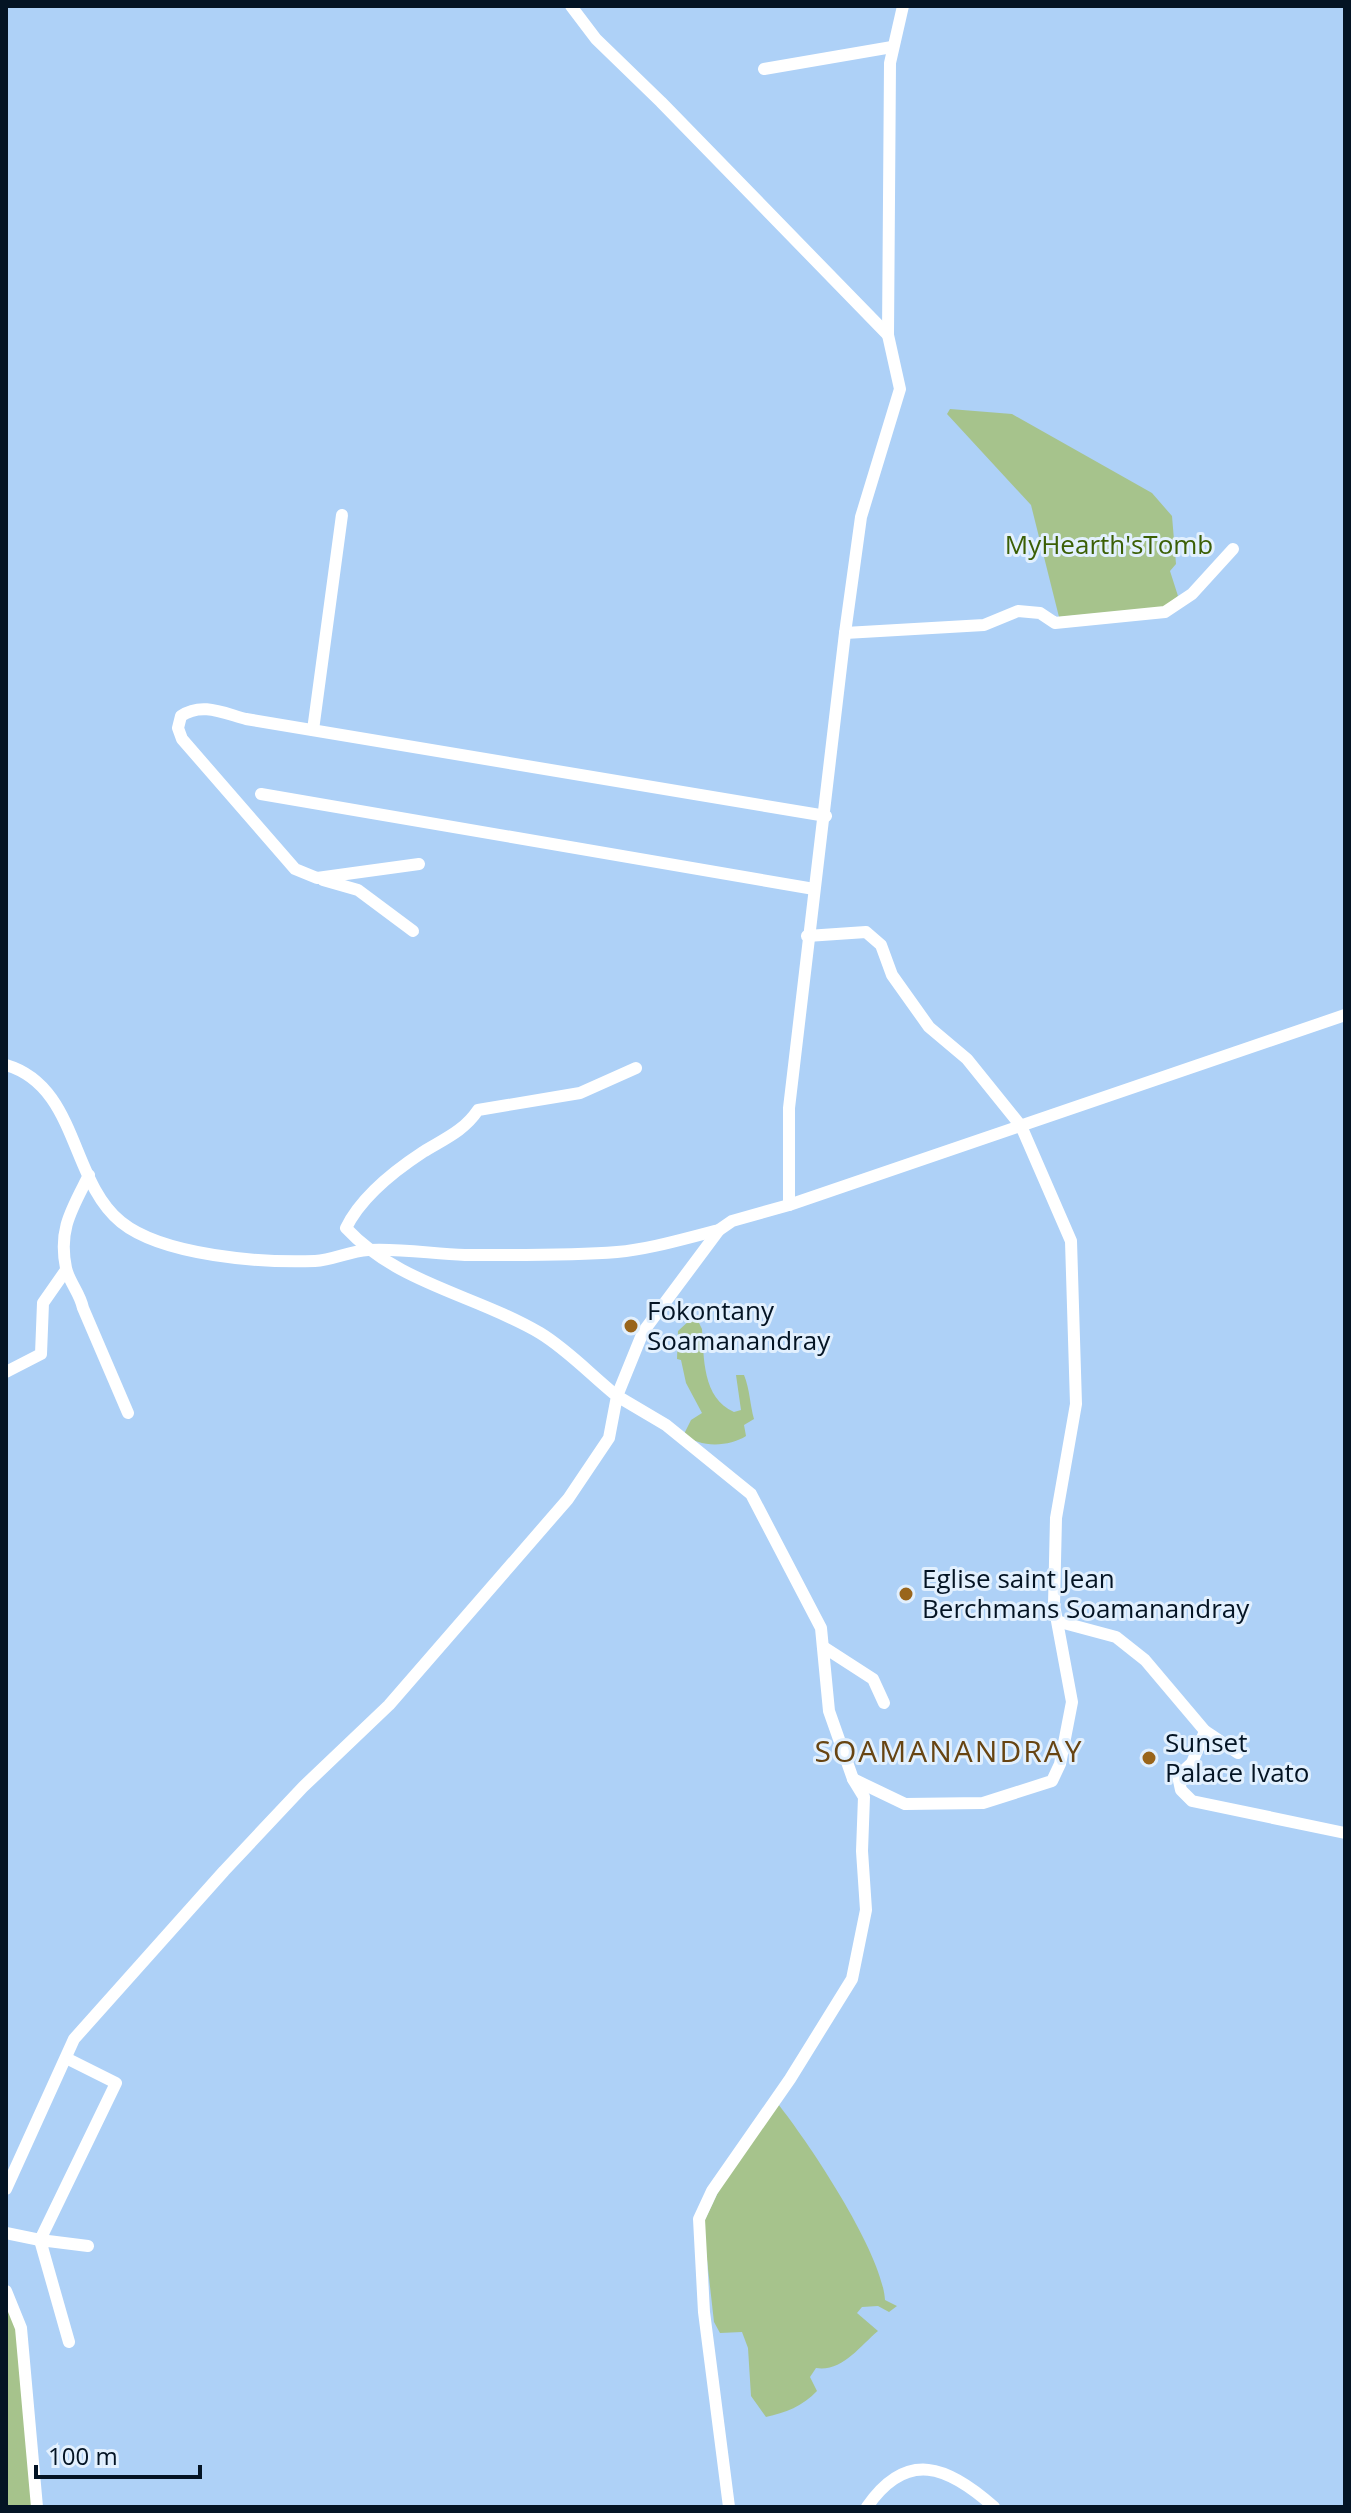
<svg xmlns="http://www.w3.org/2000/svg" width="1351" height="2513" viewBox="0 0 1351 2513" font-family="'Open Sans',sans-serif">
	<rect width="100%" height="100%" fill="#aed1f7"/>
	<!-- green -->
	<g fill="#a6c38c">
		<polygon points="950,409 1012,414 1152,493 1172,516 1176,564 1170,571 1178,596 1164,607 1059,617 1031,505 947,414"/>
		<path d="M691 1319 698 1321 702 1329C704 1357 702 1398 734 1412L741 1410 736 1375H744C750 1390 750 1405 754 1419L744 1425 746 1436C729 1447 699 1448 684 1434L691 1420 702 1413 686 1383 681 1360 677 1359 678 1331Z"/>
		<path d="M778 2104C809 2143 882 2252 885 2300L897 2306 889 2312 878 2306 862 2307 857 2313 878 2331C859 2347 842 2372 816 2368L810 2377 817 2391C803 2406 785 2413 766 2417L751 2396 748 2348 742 2332 720 2333 714 2322 703 2224 722 2184Z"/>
		<polygon points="6,2305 16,2329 34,2507 6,2507"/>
	</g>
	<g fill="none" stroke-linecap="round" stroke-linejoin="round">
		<!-- street -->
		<g stroke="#fff" stroke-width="12">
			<polyline points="571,6 596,39 661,102 888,335"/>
			<polyline points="764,69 892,47"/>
			<polyline points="845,633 984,625 1018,611 1040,613 1055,623 1165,612 1192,594 1233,549"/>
			<polyline points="313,730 342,515"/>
			<polyline points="261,794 814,889"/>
			<path d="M419 864 317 878 295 869 182 739 178 728 181 716C202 702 223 713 246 719L826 816"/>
			<polyline points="323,880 358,890 413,931"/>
			<polyline points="807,936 866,932 881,945 892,975 929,1027 967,1059 1021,1126 1071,1241 1076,1404 1056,1518 1054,1605 1072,1702 1060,1764 1052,1781 983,1803 905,1804 853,1779"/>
			<path d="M6 1065C78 1086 70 1181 121 1222 163 1256 262 1263 315 1261 333 1260 350 1251 368 1250 400 1248 433 1254 465 1255 515 1255 568 1256 617 1252 651 1249 686 1238 719 1230L732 1221 789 1205 1345 1015"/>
			<path d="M89 1175C72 1209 58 1229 66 1268 69 1282 80 1293 83 1308L128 1413"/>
			<polyline points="789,1205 789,1108 845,633 861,517 900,389 888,335 890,63 903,6"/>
			<polyline points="719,1230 643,1332 617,1396 666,1425 751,1494 821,1628 829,1711 853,1779 864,1797 862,1851 866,1910 852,1979 790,2079 712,2191 699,2219 704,2312 729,2507"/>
			<polyline points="6,1372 41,1354 43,1303 66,1270"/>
			<polyline points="1060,1622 1116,1637 1145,1660 1205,1731 1238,1753"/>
			<polyline points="825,1648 873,1679 884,1703"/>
			<polyline points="1205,1731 1192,1763 1178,1776 1181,1790 1192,1801 1345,1833"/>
			<path d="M6 2189 74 2039 224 1871 303 1787 389 1705 568 1499 609 1438 617 1396C592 1376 568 1350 540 1333 476 1295 398 1284 346 1228 361 1197 394 1171 423 1152 444 1139 464 1131 478 1110L580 1093 636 1068"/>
			<polyline points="6,2233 40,2240 116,2083 68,2059"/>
			<polyline points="6,2291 21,2328 37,2507"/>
			<polyline points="69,2342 40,2240 88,2246"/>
			<path d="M867 2507C907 2449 948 2466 994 2507"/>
		</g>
	</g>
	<!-- markers -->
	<g fill="#99651b" stroke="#e2f0fe" stroke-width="3">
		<circle cx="631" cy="1326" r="8"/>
		<circle cx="906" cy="1594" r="8"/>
		<circle cx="1149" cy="1758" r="8"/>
	</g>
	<g text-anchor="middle" stroke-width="6" stroke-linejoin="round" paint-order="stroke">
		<!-- park labels -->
		<g font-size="26" fill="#3b5f05" stroke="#e2f0fe">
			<text x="1109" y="554">MyHearth'sTomb</text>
		</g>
		<!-- poi labels -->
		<g font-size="26" fill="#041424" stroke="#e2f0fe" text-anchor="start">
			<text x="647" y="1320">Fokontany<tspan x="647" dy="30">Soamanandray</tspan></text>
			<text x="922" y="1588">Eglise saint Jean<tspan x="922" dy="30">Berchmans Soamanandray</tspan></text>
			<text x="1165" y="1752">Sunset<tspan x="1165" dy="30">Palace Ivato</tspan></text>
		</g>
		<!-- quarter labels -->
		<g font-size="30" letter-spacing="2" fill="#674412" stroke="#e2f0fe">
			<text x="949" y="1762">SOAMANANDRAY</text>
		</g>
	</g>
	<!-- border -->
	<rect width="1351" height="2513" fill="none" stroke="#041424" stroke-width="16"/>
	<!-- scale -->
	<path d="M36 2465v12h164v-12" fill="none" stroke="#041424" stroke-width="4"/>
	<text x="48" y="2465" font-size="24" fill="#041424" stroke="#e2f0fe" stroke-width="6" paint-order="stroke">100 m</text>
</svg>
